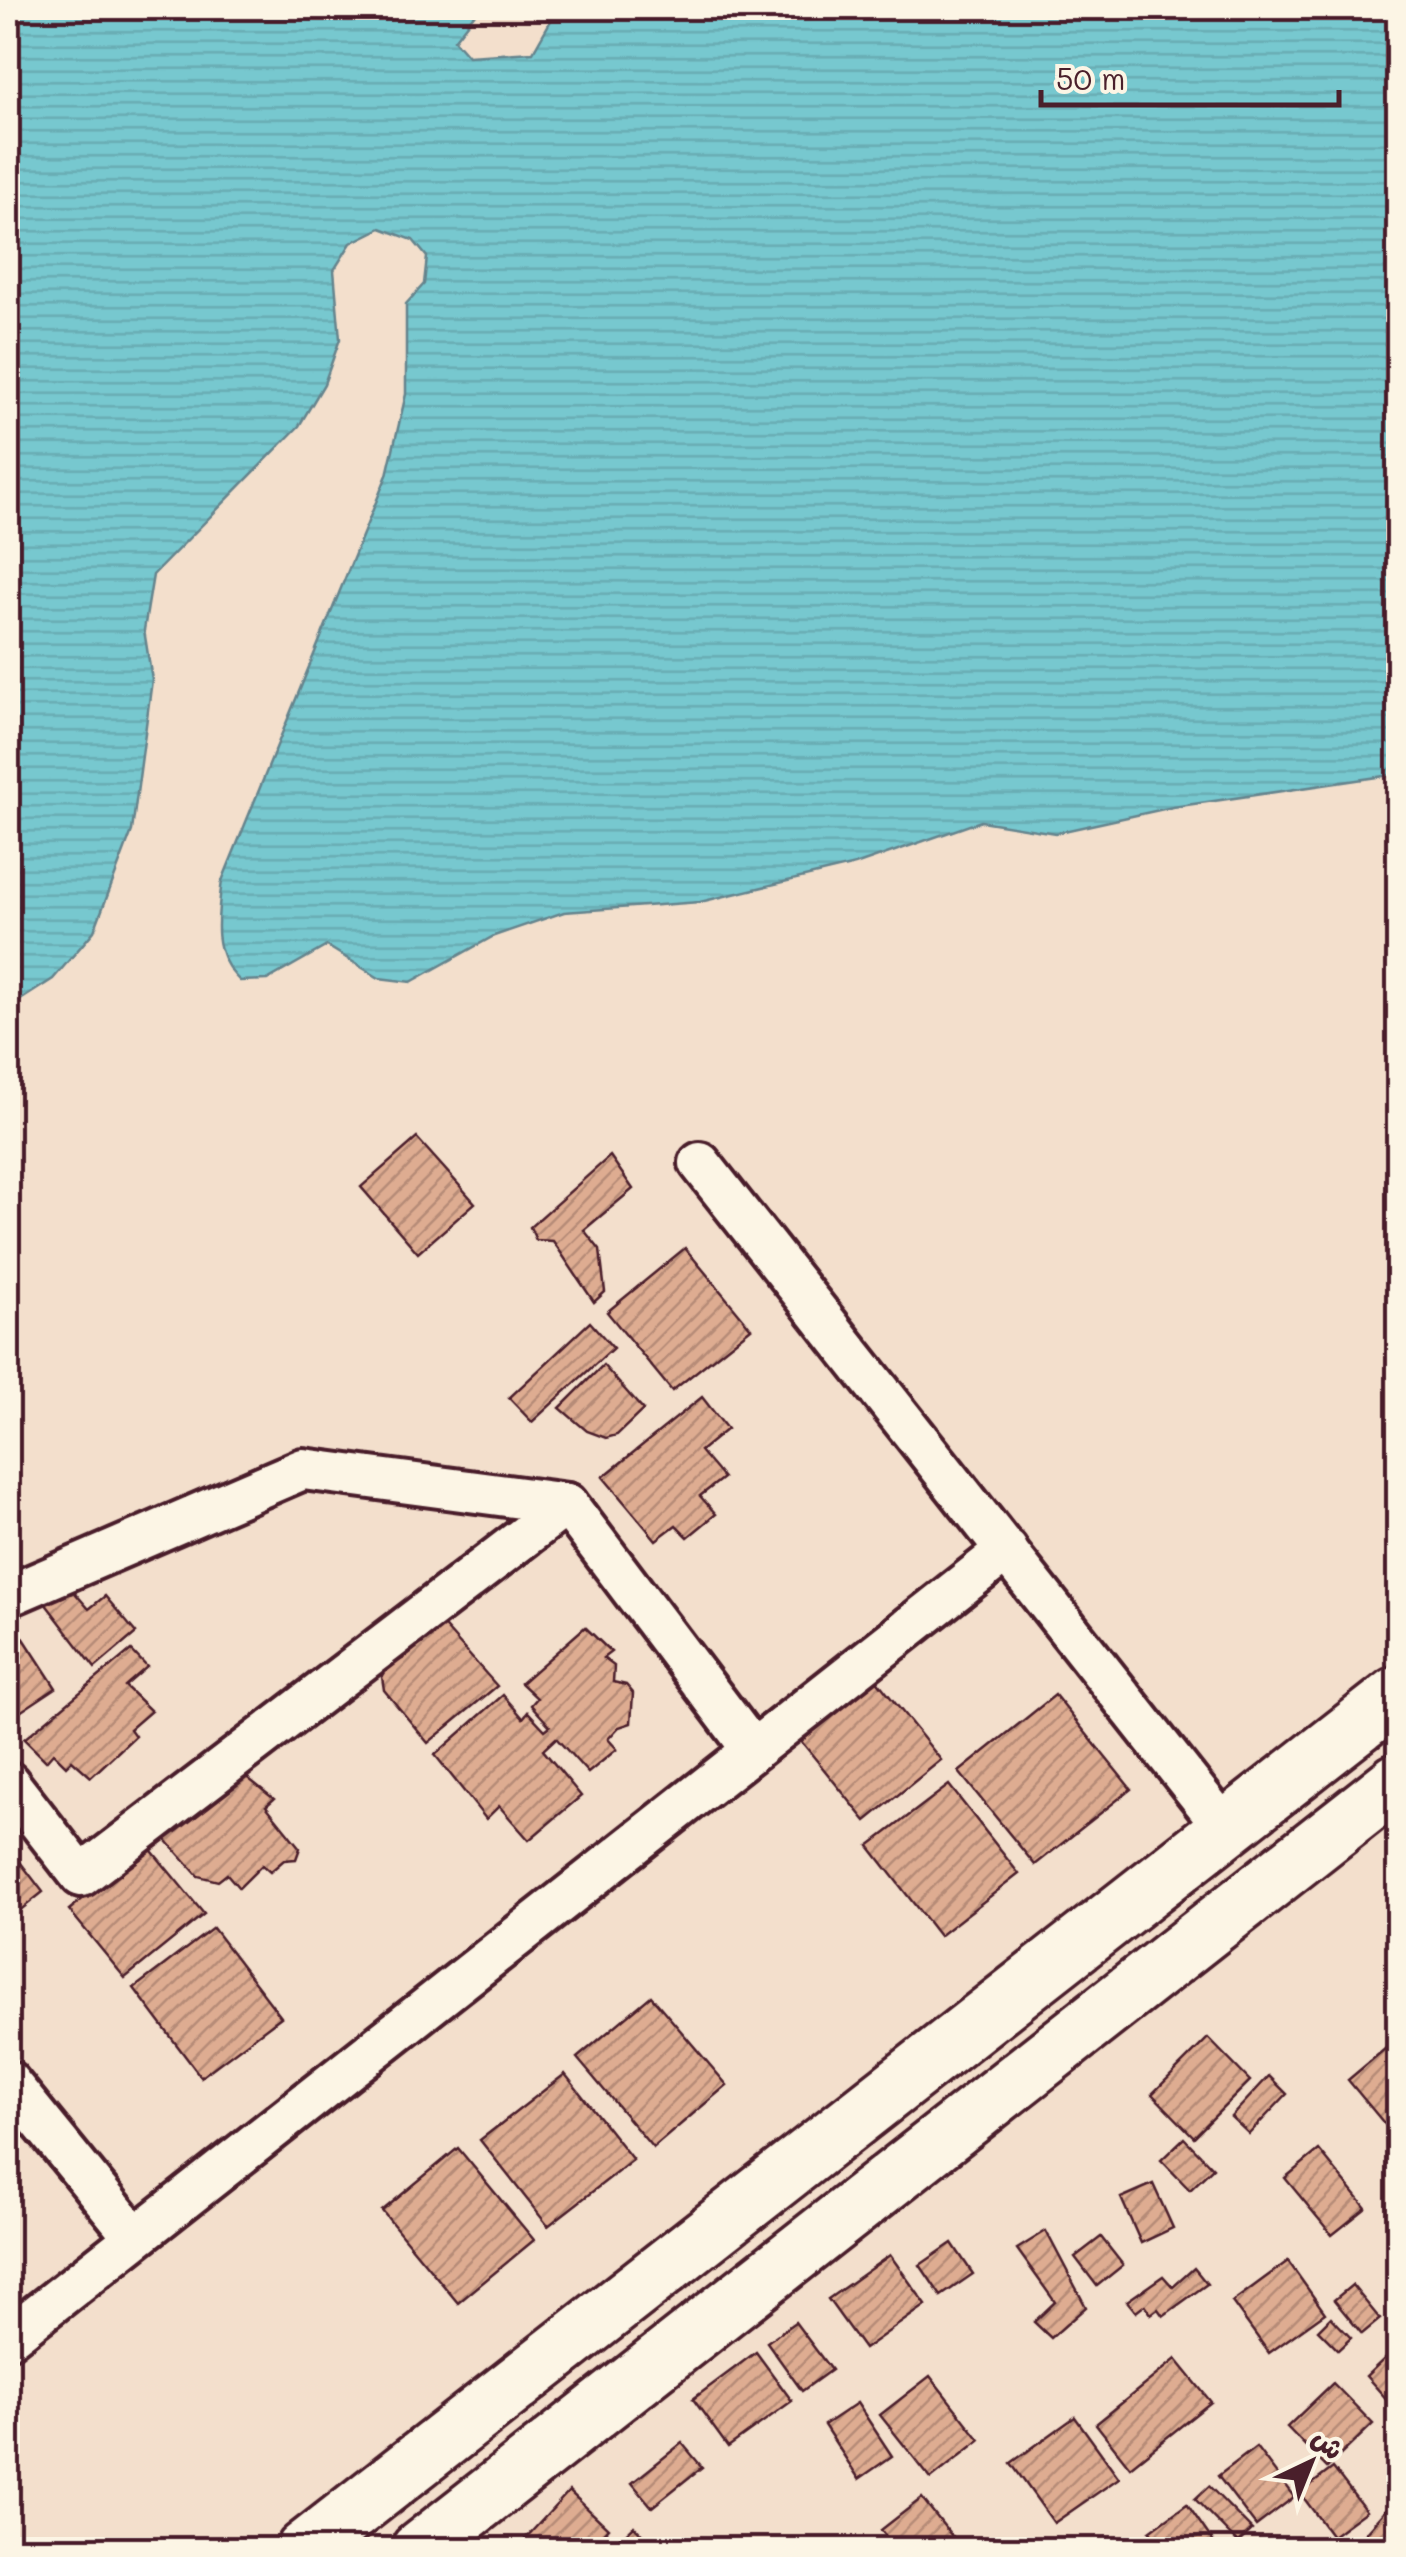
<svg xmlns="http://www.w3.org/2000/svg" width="1406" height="2557" viewBox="0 0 1406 2557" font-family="Mali,'Playpen Sans Arabic',sans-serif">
	<defs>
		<pattern id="water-rules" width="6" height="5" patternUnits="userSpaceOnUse" patternTransform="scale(2.5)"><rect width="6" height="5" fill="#77c8cf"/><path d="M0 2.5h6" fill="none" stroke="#68abb2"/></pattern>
		<pattern id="building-hatch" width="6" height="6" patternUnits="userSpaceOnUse" patternTransform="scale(2.5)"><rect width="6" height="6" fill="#deac91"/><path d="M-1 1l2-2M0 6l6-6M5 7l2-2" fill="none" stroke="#b68b77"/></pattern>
	</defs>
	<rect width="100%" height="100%" fill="#f3dfcc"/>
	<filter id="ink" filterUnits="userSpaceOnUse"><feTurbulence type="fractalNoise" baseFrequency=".01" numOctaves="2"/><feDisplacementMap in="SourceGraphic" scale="20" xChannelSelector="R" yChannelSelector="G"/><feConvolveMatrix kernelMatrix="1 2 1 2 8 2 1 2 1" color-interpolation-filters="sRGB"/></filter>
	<g filter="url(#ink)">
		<!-- water -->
		<path fill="url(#water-rules)" stroke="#65848d" stroke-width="2.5" d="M8 8H479L454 40 468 56 533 52 558 8H1398V774L1173 807 1055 833 981 821 855 865 700 902 564 912 494 936 411 982 379 978 327 946 267 980 240 981C211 954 217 918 222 881L387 475 406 394V304L424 284 427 257 413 240 381 228 351 243 334 270 340 339 324 384 299 426 153 575 144 630 152 680 132 831 94 931 53 979 8 1008Z"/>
		<!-- building -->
		<g fill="url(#building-hatch)" stroke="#4a1f2b" stroke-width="2.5">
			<polygon points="417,1138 475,1203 418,1253 361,1187"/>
			<polygon points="610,1156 633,1189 584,1230 600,1250 605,1292 594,1302 553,1241 536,1240 530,1227"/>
			<polygon points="685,1248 751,1328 672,1391 607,1312"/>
			<polygon points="590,1322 613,1348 532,1422 509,1398"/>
			<polygon points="603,1365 643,1410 617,1435 606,1438 587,1431 560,1408"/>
			<polygon points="702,1397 727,1429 700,1451 723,1478 700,1496 716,1514 688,1537 676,1525 656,1540 603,1477"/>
			<polygon points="68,1585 89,1609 105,1596 136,1633 95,1668 45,1603"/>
			<polygon points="431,1612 497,1686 428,1743 384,1690 382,1677 390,1664 402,1659 396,1653"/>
			<polygon points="8,1614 56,1688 8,1720"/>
			<polygon points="585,1627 611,1652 603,1658 614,1666 613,1682 626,1685 633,1693 631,1723 619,1727 608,1739 617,1749 588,1773 556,1738 543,1750 581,1796 529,1840 499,1806 486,1819 435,1755 503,1695 523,1718 528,1712 545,1730 550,1726 531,1705 537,1698 521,1683"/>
			<polygon points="131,1650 147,1667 125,1686 151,1711 130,1729 135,1736 91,1777 72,1760 66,1766 53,1753 46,1761 24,1739"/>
			<polygon points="871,1673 941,1760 866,1821 796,1735"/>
			<polygon points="1055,1695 1131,1789 1035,1865 959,1772"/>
			<polygon points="239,1771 274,1799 266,1806 300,1848 296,1859 284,1860 270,1872 262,1865 239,1888 227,1874 218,1881 198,1876 160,1833"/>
			<polygon points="949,1785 1019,1874 939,1936 869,1846"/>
			<polygon points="8,1846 43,1892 8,1920"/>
			<polygon points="148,1846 204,1914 125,1978 69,1910"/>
			<polygon points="213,1928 281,2017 201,2077 134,1988"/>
			<polygon points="651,1996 727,2085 653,2148 577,2058"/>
			<polygon points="1208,2038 1250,2081 1194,2137 1152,2094"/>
			<polygon points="1398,2038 1398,2140 1348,2080"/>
			<polygon points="565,2074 633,2160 548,2226 480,2140"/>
			<polygon points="1269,2076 1287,2094 1249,2134 1231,2117"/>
			<polygon points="1184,2138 1213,2168 1190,2190 1161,2160"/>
			<polygon points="458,2148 534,2240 458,2303 382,2211"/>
			<polygon points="1319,2150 1366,2208 1332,2235 1285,2178"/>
			<polygon points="1153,2184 1173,2228 1141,2243 1121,2198"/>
			<polygon points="1046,2231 1086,2307 1051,2338 1034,2322 1055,2302 1017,2249"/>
			<polygon points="1101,2237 1123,2265 1097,2286 1075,2257"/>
			<polygon points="952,2243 973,2274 941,2296 920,2265"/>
			<polygon points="890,2255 926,2305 864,2349 828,2299"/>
			<polygon points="1288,2261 1325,2313 1269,2353 1232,2302"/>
			<polygon points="1194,2268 1207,2284 1163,2316 1158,2309 1151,2314 1145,2305 1136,2312 1127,2301 1163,2276 1173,2287"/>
			<polygon points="1352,2285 1380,2319 1362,2334 1334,2300"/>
			<polygon points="1331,2317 1351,2338 1338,2350 1318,2330"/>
			<polygon points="795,2322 831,2370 802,2391 767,2342"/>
			<polygon points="1398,2346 1398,2412 1366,2376"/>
			<polygon points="756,2352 792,2401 728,2447 693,2399"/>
			<polygon points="1176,2359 1211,2402 1130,2467 1096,2424"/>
			<polygon points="930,2376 980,2440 931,2479 880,2415"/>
			<polygon points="1333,2383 1373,2424 1327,2468 1287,2427"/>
			<polygon points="857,2403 892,2456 859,2479 824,2425"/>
			<polygon points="1075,2417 1119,2478 1054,2523 1011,2463"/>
			<polygon points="682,2443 702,2467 652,2507 632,2483"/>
			<polygon points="1256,2447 1294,2497 1256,2526 1218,2476"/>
			<polygon points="1333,2468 1366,2511 1332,2536 1300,2493"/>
			<polygon points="1209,2486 1252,2530 1238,2543 1195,2499"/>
			<polygon points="569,2491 608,2528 588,2550 536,2550 525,2539"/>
			<polygon points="922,2498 962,2549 961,2550 896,2550 881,2530"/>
			<polygon points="1187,2504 1219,2550 1164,2550 1150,2531"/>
			<polygon points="1387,2508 1398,2519 1398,2550 1370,2550 1359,2540"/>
			<polygon points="634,2526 657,2550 609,2550"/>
		</g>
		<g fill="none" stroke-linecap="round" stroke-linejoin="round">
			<defs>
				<g id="street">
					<polyline points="700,1163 1225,1828"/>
					<polyline points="8,1596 303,1469 567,1504 752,1749"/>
					<polyline points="8,1782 81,1876 567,1504"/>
					<polyline points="8,2081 134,2236"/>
					<polyline points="8,2338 1007,1550"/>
				</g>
				<g id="secondary">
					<polyline points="304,2550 1398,1694"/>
					<polyline points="419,2550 1398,1781"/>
				</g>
			</defs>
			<!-- street casing -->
			<use href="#street" stroke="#4a1f2b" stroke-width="48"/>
			<!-- secondary casing -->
			<use href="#secondary" stroke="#4a1f2b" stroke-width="62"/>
			<!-- street -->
			<use href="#street" stroke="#fcf5e5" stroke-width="40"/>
			<!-- secondary -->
			<use href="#secondary" stroke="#fcf5e5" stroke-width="55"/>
		</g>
	</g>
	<!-- margin -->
	<rect width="1406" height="2557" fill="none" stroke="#fcf5e5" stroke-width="40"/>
	<rect x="20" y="20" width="1366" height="2517" fill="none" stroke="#4a1f2b" stroke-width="4" filter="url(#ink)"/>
	<!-- north arrow -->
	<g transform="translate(1311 2462) rotate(43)" stroke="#fcf5e5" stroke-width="8" paint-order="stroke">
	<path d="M0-8L18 38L0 25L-18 38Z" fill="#4a1f2b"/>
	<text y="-15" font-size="28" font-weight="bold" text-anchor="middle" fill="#4a1f2b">ش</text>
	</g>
	<!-- scale -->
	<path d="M1041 90v15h298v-15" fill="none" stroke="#4a1f2b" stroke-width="5"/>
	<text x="1056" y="90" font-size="30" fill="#4a1f2b" stroke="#fcf5e5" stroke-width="8" paint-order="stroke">50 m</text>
</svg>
